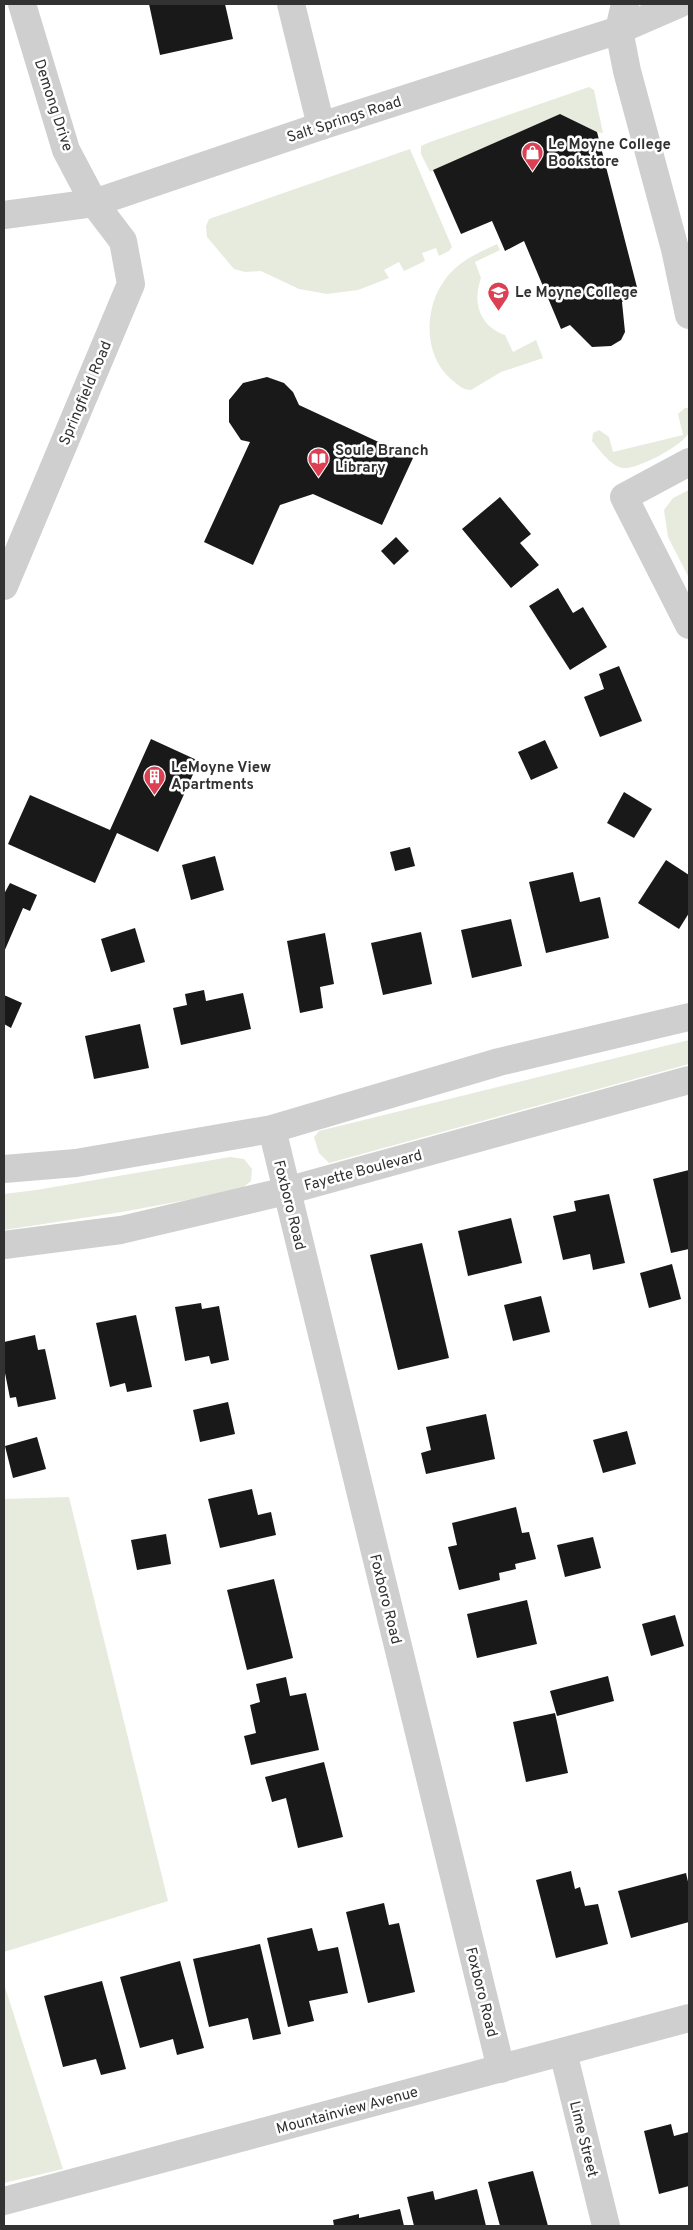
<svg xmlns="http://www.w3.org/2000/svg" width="693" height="2230" viewBox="0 0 693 2230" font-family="Overpass,sans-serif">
	<rect width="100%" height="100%" fill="#fff"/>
	<!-- green -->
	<g fill="#e6ebde">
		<polygon points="589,87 594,90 603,133 597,132 560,114 430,172 421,154 421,146 430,142"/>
		<polygon points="410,149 452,247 449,251 439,256 436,248 422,253 425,261 404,271 399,262 384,270 389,278 358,290 327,294 299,289 261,271 245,272 234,269 207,237 206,226 209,219"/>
		<path d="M497 244 500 250 475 262 481 278C472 303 480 326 505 335L513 352 536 340 543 358 501 372 471 390C463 390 458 385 452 380 423 356 424 309 444 281 458 261 476 254 497 244Z"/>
		<path d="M685 408H689C689 415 691 425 689 432 686 444 636 470 624 468 611 467 600 450 592 441L593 433 599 430 609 437 613 452 683 435 678 414Z"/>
		<polygon points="689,490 689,578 668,537 664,510 673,498"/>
		<polygon points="689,1040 689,1064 329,1163 319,1153 314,1137 319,1131"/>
		<polygon points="230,1157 244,1159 252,1169 251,1181 240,1190 122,1212 4,1230 4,1194 36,1190"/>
		<polygon points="69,1497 168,1901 4,1952 4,1499"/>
		<polygon points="4,1984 63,2169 4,2183"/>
	</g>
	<!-- building -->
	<g fill="#191919">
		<polygon points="149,4 225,4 233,39 160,55"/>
		<polygon points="560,114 597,132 639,295 622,302 625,332 621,340 611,346 592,347 570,325 561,329 524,241 505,251 492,221 461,234 433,170"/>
		<polygon points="267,377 284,383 293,392 299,405 413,458 382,525 313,494 280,505 253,565 204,542 250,442 241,440 229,422 229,400 243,383"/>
		<polygon points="500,497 531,534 520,543 539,565 511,588 462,529"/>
		<polygon points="396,537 409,551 394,565 381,551"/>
		<polygon points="558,588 573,613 583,607 607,647 570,670 529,606"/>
		<polygon points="619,666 642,721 600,737 584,697 604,689 599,674"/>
		<polygon points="151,739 199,761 158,852 117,833 95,883 8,844 30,795 110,830"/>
		<polygon points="545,740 558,768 531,780 518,752"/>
		<polygon points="624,792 652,809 634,838 607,823"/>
		<polygon points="410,847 415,866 395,871 390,852"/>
		<polygon points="215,856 224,890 191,900 182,865"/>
		<polygon points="666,860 689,875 689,913 679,929 638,903"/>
		<polygon points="573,872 580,902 600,897 609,938 546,953 529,882"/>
		<polygon points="10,883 37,895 30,911 23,908 4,952 4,894"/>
		<polygon points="511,919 522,966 472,978 461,930"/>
		<polygon points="135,928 145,962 111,972 101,939"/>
		<polygon points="421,932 432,984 383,995 371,943"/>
		<polygon points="325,933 334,984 320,987 323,1008 300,1013 287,941"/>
		<polygon points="204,990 206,1001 243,993 251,1029 181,1045 173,1008 187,1005 185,994"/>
		<polygon points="4,995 22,1003 11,1028 4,1024"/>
		<polygon points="140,1024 149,1068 94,1079 85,1036"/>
		<polygon points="689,1170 689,1249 671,1253 653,1179"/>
		<polygon points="609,1194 625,1263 593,1270 590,1254 563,1260 553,1216 576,1211 574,1201"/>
		<polygon points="511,1218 522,1263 468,1276 458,1231"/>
		<polygon points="422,1243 449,1358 398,1370 370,1255"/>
		<polygon points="672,1264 681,1299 649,1308 640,1273"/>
		<polygon points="541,1296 550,1332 513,1341 504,1305"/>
		<polygon points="201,1303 202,1309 219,1306 229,1360 211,1364 209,1356 185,1361 175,1307"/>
		<polygon points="136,1315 152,1387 127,1392 125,1383 110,1387 96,1323"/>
		<polygon points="35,1335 38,1350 45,1349 56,1399 18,1407 16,1397 10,1398 4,1368 4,1342"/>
		<polygon points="228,1402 235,1434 200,1442 193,1410"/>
		<polygon points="486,1414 495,1459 426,1474 421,1453 431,1450 426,1427"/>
		<polygon points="627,1431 636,1464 603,1473 593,1440"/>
		<polygon points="37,1437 46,1469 13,1478 5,1446"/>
		<polygon points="252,1489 258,1515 271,1512 276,1535 220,1548 208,1499"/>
		<polygon points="516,1507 522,1533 529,1532 536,1559 515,1564 516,1569 499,1573 500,1580 459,1590 448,1547 457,1545 452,1523"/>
		<polygon points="166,1534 171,1564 137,1570 131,1540"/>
		<polygon points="593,1537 601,1568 565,1577 557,1545"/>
		<polygon points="274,1579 293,1658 247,1670 227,1590"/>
		<polygon points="527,1600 537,1644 477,1658 467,1614"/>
		<polygon points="675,1615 684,1646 651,1656 642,1624"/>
		<polygon points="608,1676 614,1701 557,1716 550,1691"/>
		<polygon points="286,1677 290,1696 306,1693 319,1750 251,1765 244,1736 256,1733 250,1705 260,1702 256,1684"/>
		<polygon points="555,1713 568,1773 526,1782 513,1722"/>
		<polygon points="324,1762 343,1837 298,1848 286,1798 272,1802 265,1777"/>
		<polygon points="571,1871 575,1889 580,1887 585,1906 598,1904 608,1944 556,1958 536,1880"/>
		<polygon points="686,1873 689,1886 689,1922 631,1938 618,1891"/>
		<polygon points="384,1903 389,1925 399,1923 415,1992 368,2003 346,1912"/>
		<polygon points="312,1928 318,1951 338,1947 348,1993 309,2001 314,2021 288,2027 267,1938"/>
		<polygon points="260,1944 281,2034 253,2040 248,2018 209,2027 193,1959"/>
		<polygon points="180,1961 204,2048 177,2055 173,2039 140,2048 120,1977"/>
		<polygon points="102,1981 126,2069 101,2075 96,2059 63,2067 44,1996"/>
		<polygon points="671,2124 674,2136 689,2132 689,2186 659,2194 644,2131"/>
		<polygon points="533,2171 548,2226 500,2226 488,2182"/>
		<polygon points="477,2189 486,2226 414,2226 407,2197 433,2191 435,2200"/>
		<polygon points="400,2209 404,2226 334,2226 333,2220 359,2214 359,2218"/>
	</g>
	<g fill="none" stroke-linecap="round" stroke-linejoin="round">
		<!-- minor -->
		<g stroke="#cfcfcf" stroke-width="28">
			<polyline points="291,4 321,126"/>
			<polyline points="625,4 619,30 627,71 675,249 689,315"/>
			<polyline points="4,215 94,203 321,126 619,30 679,4"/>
			<polyline points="689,462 624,497 689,625"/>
			<polyline points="4,586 131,284 123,241 94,203 66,150 22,4"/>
			<polyline points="272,1129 501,2069"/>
			<polyline points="4,1169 76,1163 272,1129 499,1062 689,1017"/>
			<polyline points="4,1245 121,1230 286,1191 689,1080"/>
			<polyline points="563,2052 606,2226"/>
			<polyline points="4,2201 689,2018"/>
		</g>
	</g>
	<!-- icons -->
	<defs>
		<symbol id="shop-pin" viewBox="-11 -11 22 30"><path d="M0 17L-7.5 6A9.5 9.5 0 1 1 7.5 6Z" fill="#dd4052" stroke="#fff"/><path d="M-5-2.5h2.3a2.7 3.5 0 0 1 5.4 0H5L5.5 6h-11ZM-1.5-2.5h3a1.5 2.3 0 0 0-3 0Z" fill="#fff"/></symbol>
		<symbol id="university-pin" viewBox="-11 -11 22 30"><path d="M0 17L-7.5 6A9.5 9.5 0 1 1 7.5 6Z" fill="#dd4052" stroke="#fff"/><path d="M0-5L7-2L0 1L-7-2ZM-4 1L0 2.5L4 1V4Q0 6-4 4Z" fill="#fff"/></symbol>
		<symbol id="library-pin" viewBox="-11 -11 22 30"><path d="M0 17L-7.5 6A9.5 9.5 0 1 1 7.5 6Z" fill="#dd4052" stroke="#fff"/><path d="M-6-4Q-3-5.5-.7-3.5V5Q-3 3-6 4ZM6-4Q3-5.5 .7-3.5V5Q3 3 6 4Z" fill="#fff"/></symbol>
		<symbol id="building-pin" viewBox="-11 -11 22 30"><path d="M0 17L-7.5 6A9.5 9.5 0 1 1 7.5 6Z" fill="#dd4052" stroke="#fff"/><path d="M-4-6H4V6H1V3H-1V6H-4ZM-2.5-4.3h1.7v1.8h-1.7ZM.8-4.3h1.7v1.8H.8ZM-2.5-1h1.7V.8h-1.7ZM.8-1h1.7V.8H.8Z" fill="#fff"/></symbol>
	</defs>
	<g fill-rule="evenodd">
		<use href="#shop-pin" x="520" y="140" width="25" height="34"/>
		<use href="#university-pin" x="486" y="280" width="25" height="34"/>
		<use href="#library-pin" x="306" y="446" width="25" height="34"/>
		<use href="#building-pin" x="142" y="764" width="25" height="34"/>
	</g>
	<g text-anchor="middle" stroke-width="5" stroke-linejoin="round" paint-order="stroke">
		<!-- street labels -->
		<g font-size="15" fill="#323232" stroke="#fff">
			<text transform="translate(54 105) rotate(72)" y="5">Demong Drive</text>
			<text transform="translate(344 119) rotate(-18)" y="5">Salt Springs Road</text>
			<text transform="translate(85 393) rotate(-67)" y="5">Springfield Road</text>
			<text transform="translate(363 1170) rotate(-15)" y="5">Fayette Boulevard</text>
			<text transform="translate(290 1205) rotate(76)" y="5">Foxboro Road</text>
			<text transform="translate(386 1599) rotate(76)" y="5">Foxboro Road</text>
			<text transform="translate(482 1992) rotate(76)" y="5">Foxboro Road</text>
			<text transform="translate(347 2110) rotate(-15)" y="5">Mountainview Avenue</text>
			<text transform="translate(584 2139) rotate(76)" y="5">Lime Street</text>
		</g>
		<!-- poi labels -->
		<g font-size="15" font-weight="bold" fill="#323232" stroke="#fff" text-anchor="start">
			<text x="548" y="149">Le Moyne College<tspan x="548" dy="17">Bookstore</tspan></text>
			<text x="515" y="297">Le Moyne College</text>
			<text x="335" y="455">Soule Branch<tspan x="335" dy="17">Library</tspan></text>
			<text x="171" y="772">LeMoyne View<tspan x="171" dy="17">Apartments</tspan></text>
		</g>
	</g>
	<!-- border -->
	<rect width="693" height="2230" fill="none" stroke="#323232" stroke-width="10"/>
</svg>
